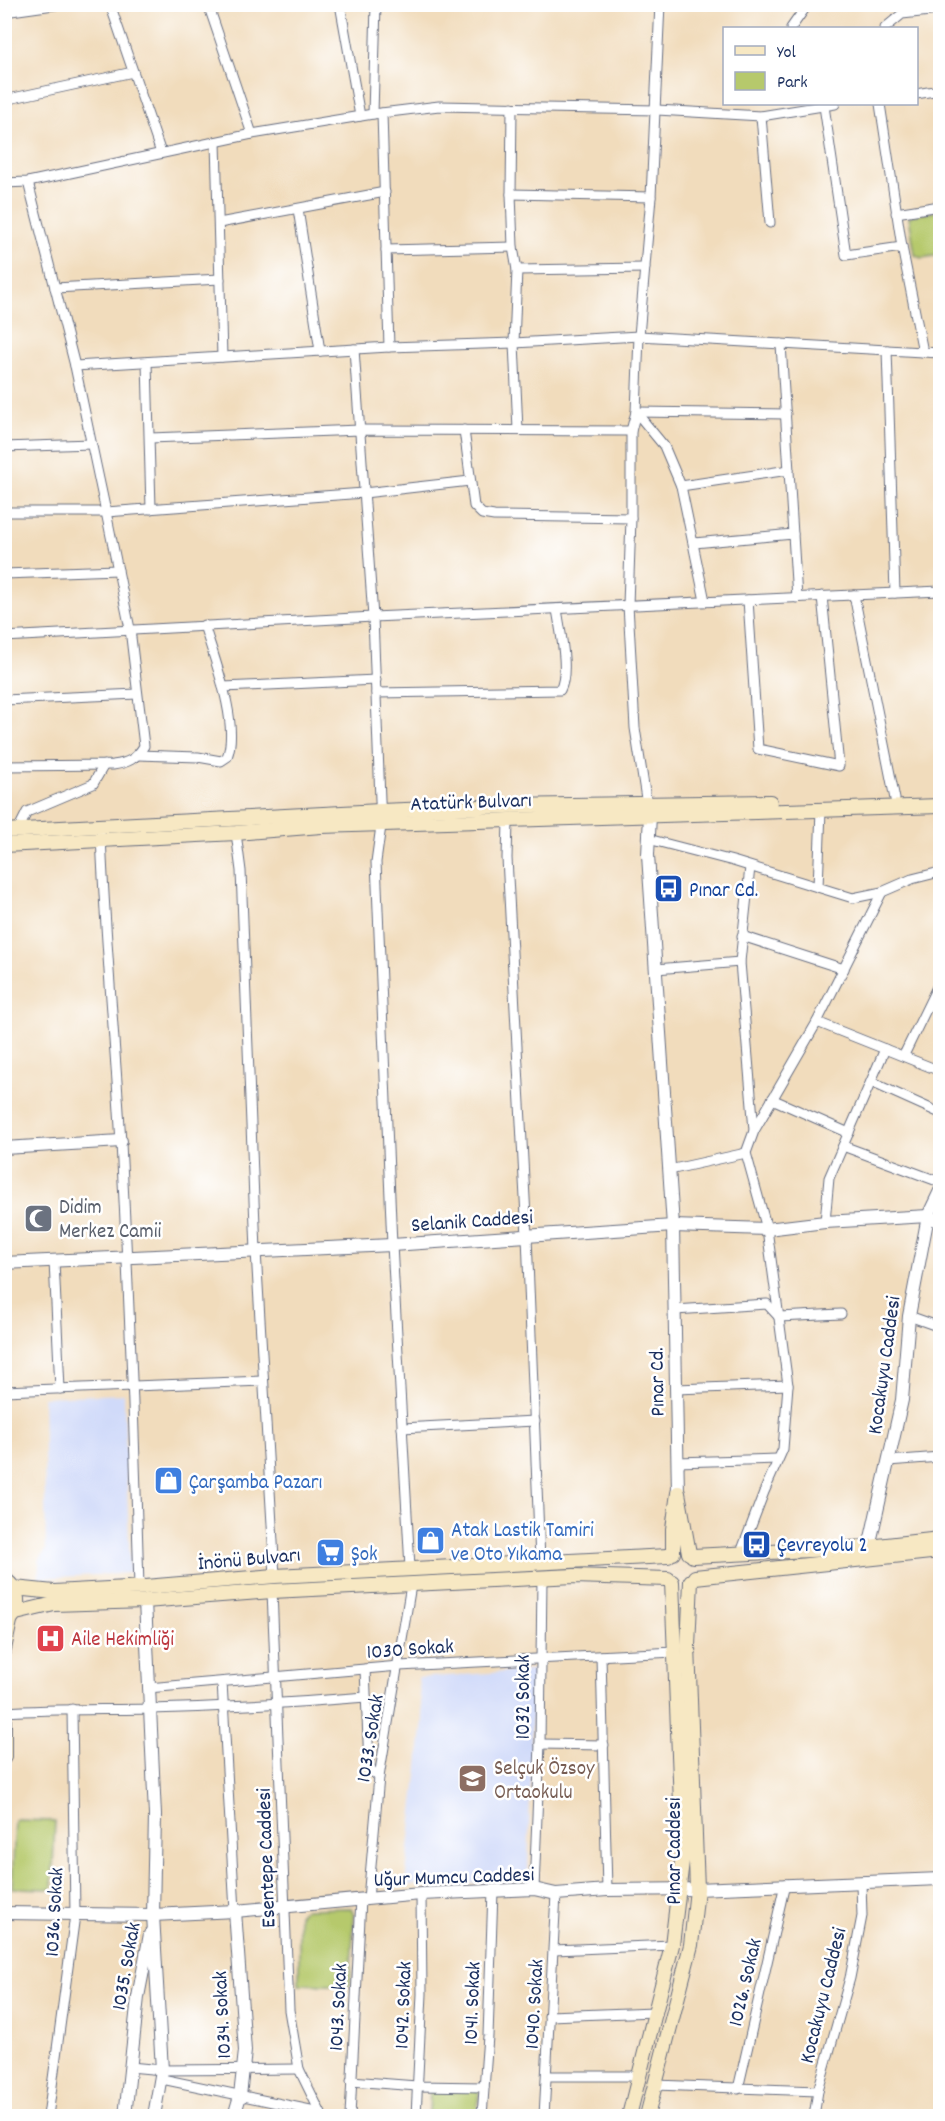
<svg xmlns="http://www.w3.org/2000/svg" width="945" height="2121" viewBox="0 0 945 2121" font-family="Dekko,sans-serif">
	<rect width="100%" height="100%" fill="#fff"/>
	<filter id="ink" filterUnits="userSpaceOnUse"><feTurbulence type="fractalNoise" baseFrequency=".0167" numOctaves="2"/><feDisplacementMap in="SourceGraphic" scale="12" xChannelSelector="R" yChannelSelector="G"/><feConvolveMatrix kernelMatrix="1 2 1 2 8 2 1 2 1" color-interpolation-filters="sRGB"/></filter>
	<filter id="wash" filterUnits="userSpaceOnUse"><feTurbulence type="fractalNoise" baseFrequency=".008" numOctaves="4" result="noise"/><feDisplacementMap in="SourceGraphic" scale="24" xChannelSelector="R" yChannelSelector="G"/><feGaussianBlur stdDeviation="1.35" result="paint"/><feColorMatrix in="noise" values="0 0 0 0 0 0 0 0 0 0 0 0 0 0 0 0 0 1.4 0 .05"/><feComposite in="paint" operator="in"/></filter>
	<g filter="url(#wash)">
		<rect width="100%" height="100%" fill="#f1dcbc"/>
		<!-- built -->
		<g fill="#d0daf9">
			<polygon points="124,1394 130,1573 39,1578 39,1561 46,1550 43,1397"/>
			<polygon points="533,1670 528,1875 516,1882 405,1885 423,1720 418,1678"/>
		</g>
		<!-- green -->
		<g fill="#b6c96c" stroke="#687c65" stroke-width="1.5">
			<polygon points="940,211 940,255 921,258 915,255 909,216"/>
			<polygon points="15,1820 55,1821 52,1889 12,1888"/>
			<polygon points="351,1908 354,1916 350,1986 299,1984 299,1915 305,1909"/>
			<polygon points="430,2088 479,2090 477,2116 429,2116"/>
		</g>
	</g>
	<g filter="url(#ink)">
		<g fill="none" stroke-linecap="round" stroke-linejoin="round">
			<defs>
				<g id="minor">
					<polyline points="110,4 161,153"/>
					<polyline points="208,4 252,134"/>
					<polyline points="340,4 360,116"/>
					<polyline points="4,12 61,4"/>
					<polyline points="791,28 808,4"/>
					<polyline points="885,28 902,14 940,10"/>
					<polyline points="916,94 940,90"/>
					<polyline points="4,100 133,72"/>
					<polyline points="880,104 902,247 923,352"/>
					<polyline points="824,106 846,255 902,247"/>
					<polyline points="512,107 511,194 513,247 517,270 514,343 518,430"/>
					<polyline points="382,113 389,347"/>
					<polyline points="373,114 376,4"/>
					<polyline points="761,116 770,223"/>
					<polyline points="216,142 222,357"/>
					<polyline points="4,183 28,182 252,134 373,114 439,106 657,110 761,116 835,104"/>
					<polyline points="511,194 651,197"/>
					<polyline points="298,209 320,351"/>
					<polyline points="896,213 940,206"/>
					<polyline points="219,223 385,192"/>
					<polyline points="386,250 513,247"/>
					<polyline points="517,270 645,268"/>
					<polyline points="55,288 220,279"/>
					<polyline points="781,344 797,598"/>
					<polyline points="354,349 373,617 381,826 376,862 392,1245 410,1568"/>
					<polyline points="887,350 895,593"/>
					<polyline points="147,362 151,509"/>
					<polyline points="75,366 389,347 514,343 639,336 940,353"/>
					<polyline points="636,412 664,446 681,486 705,601"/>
					<polyline points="636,412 786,414"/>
					<polyline points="464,430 474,506 482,514 494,516 631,518"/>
					<polyline points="150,438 360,430 631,431"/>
					<polyline points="4,447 91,444"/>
					<polyline points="681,486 789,470"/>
					<polyline points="4,512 106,512 364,493 470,481"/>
					<polyline points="694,543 793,534"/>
					<polyline points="4,574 118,570"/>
					<polyline points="854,595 895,799"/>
					<polyline points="748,600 758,749 839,766 822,596"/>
					<polyline points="4,637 373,617 940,591"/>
					<polyline points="223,687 376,680"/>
					<path d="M376 693 560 690C570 672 560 630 557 609"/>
					<polyline points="4,700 137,694"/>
					<path d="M138 755 198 757 221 761 227 757C240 724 214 658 204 625"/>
					<path d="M4 766 113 765C128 763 136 759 144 746L130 629 106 512 75 366 28 182"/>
					<polyline points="647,805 635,728 628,605 631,518 631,431 636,412 639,336 651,197 660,4"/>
					<polyline points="508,821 507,858 527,1236 540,1561"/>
					<polyline points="18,830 27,812 93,784 104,765"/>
					<polyline points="236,833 241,871 256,1251 275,1576"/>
					<path d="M101 835C105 937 115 1040 121 1143 129 1291 135 1439 139 1588"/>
					<polyline points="648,839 733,861 853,898 882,892 912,879 940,872"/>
					<polyline points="750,867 740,962 754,1130"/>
					<polyline points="818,887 821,810"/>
					<polyline points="742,936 844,969"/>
					<polyline points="656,969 740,962"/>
					<polyline points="817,1022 940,1071"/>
					<polyline points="904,1055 940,981"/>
					<polyline points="871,1082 940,1113"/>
					<polyline points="772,1099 849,1133"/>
					<polyline points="843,1146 940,1182"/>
					<polyline points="669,1170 746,1153"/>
					<polyline points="825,1222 829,1178 885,1049"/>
					<polyline points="54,1261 60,1389"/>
					<polyline points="675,1310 767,1304 779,1317 841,1314"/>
					<polyline points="909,1316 940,1327"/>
					<polyline points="676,1389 788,1385"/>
					<polyline points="4,1391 263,1381"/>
					<polyline points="402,1428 535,1421"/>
					<polyline points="888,1461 940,1457"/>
					<polyline points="677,1462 777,1459"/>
					<polyline points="740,1555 764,1492 783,1449 788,1385 767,1229 746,1153 754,1131 817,1022 882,892"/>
					<polyline points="272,1591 289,2010 299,2069 322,2116"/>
					<polyline points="601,1656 607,1890"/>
					<polyline points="365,1669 369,1765 372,1771 379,1777"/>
					<polyline points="222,1682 235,1911"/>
					<polyline points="148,1688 399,1666 675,1652"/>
					<path d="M5 1712C54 1709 102 1710 151 1709 223 1707 294 1703 366 1697"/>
					<polyline points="540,1744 604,1745"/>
					<polyline points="534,1889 540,1744 542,1578"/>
					<polyline points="368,1899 379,1777 411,1585"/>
					<polyline points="554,1950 672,1945"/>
					<polyline points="549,2016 655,2012"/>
					<polyline points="130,2067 162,2070 299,2069"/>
					<polyline points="547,2076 640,2076"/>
					<polyline points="162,2079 320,2112"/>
					<polyline points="351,2081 417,2086 484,2087"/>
					<polyline points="655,2085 818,2091"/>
					<polyline points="738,2089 785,1884"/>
					<polyline points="48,2116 75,1915 72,1709"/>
					<polyline points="350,2116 361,1899"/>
					<polyline points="416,2116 422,1994 421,1894"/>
					<polyline points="482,2116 488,2036 493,1891"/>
					<polyline points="544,2116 556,1894"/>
					<polyline points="814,2116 818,2091 850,1978 862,1916 861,1882"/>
				</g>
				<g id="tertiary">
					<polyline points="648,808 650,815 648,855 673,1226 678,1493"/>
					<polyline points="4,1148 121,1141"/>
					<polyline points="4,1263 392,1245 673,1226 767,1229 825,1222 928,1216 940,1222"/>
					<polyline points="869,1547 902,1400 909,1316 928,1216 940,1191"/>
					<polyline points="145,1601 155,1815 153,1915 162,2070 154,2116"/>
					<polyline points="4,1913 153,1915 235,1911 421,1894 534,1889 556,1894 607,1890 697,1889 940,1879"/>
					<polyline points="125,2116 138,1997 150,1934"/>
					<polyline points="234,2116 240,2096 245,2051 235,1911"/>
				</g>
				<g id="secondary">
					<polyline points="4,831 380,811 505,806 770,802"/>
					<polyline points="4,845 236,833 321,826 940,806"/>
					<polyline points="673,1553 673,1529 678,1493 689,1553"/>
					<polyline points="693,1556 869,1547 940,1539"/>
					<polyline points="695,1577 940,1551"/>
					<path d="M4 1579C22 1591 21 1613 4 1625"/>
					<polyline points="14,1588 54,1592 145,1587 275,1576 668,1556"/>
					<polyline points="16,1613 54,1604 145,1601 272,1591 574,1576 668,1579"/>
					<polyline points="4,1649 10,1621"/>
					<polyline points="4,1700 4,1757"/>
					<polyline points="629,2116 672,1945 683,1853 672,1582"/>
					<polyline points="647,2116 691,1945 697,1889 688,1646 691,1581"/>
				</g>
			</defs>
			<!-- minor casing -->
			<use href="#minor" stroke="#666c7f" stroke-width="11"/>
			<!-- tertiary casing -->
			<use href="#tertiary" stroke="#666c7f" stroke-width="14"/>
			<!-- secondary casing -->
			<use href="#secondary" stroke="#666c7f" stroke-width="16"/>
			<!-- minor -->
			<use href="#minor" stroke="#fff" stroke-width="9"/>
			<!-- tertiary -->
			<use href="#tertiary" stroke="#fff" stroke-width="12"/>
			<!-- secondary -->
			<use href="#secondary" stroke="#f7e8c3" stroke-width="14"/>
		</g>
	</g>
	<!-- icons -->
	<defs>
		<symbol id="bus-square" viewBox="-11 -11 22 22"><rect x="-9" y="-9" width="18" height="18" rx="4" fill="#1a4fb4" stroke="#fff"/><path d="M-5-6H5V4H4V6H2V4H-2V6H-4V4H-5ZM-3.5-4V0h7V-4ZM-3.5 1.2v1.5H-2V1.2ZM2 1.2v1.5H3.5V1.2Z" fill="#fff"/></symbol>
		<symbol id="mosque-square" viewBox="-11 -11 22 22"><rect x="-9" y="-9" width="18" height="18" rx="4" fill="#6b7280" stroke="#fff"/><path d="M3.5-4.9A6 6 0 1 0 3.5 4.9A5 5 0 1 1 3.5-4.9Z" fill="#fff"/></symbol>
		<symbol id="shop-square" viewBox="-11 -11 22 22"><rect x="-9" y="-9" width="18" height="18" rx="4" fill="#3f7fe0" stroke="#fff"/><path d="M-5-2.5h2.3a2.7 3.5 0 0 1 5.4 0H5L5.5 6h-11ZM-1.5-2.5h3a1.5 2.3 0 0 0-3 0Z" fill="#fff"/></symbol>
		<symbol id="supermarket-square" viewBox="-11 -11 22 22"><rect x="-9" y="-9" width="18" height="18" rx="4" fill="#3f7fe0" stroke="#fff"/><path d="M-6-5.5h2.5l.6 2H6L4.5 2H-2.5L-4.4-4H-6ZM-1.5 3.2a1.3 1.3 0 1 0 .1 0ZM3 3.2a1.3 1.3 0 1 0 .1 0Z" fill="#fff"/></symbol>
		<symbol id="hospital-square" viewBox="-11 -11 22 22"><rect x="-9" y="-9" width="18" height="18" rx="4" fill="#e0444e" stroke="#fff"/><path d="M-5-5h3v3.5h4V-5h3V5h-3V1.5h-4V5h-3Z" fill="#fff"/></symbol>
		<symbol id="school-square" viewBox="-11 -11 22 22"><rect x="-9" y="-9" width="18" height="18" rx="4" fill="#8d6e63" stroke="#fff"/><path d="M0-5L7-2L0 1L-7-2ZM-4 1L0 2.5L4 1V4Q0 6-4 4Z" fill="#fff"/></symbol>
	</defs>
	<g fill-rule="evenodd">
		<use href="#bus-square" x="652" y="872" width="33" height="33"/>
		<use href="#mosque-square" x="22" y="1202" width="33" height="33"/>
		<use href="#shop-square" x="152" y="1464" width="33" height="33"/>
		<use href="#shop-square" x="414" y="1524" width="33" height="33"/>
		<use href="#bus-square" x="740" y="1528" width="33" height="33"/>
		<use href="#supermarket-square" x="314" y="1536" width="33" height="33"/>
		<use href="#hospital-square" x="34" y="1622" width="33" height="33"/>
		<use href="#school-square" x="456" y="1762" width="33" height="33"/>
	</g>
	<g text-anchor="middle" stroke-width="5" stroke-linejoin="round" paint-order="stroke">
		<!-- street labels -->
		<g font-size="21" fill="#1b2f5e" stroke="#fff">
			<text transform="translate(471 801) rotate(-2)" y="7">Atatürk Bulvarı</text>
			<text transform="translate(472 1220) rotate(-4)" y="7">Selanik Caddesi</text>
			<text transform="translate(883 1365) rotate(-82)" y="7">Kocakuyu Caddesi</text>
			<text transform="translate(656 1382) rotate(-91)" y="7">Pınar Cd.</text>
			<text transform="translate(249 1558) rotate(-5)" y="7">İnönü Bulvarı</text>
			<text transform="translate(410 1648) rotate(-4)" y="7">1030 Sokak</text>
			<text transform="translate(522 1697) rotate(-90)" y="7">1032 Sokak</text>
			<text transform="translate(369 1738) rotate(-81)" y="7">1033. Sokak</text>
			<text transform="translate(673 1851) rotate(-90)" y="7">Pınar Caddesi</text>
			<text transform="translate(265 1858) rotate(-92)" y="7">Esentepe Caddesi</text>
			<text transform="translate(454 1876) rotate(-2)" y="7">Uğur Mumcu Caddesi</text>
			<text transform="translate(53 1912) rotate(-87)" y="7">1036. Sokak</text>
			<text transform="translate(125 1966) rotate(-80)" y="7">1035. Sokak</text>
			<text transform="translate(744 1982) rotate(-77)" y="7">1026. Sokak</text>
			<text transform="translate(822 1995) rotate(-76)" y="7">Kocakuyu Caddesi</text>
			<text transform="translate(471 2003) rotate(-88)" y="7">1041. Sokak</text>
			<text transform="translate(533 2004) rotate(-87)" y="7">1040. Sokak</text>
			<text transform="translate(402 2005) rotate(-88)" y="7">1042. Sokak</text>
			<text transform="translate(337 2007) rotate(-87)" y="7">1043. Sokak</text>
			<text transform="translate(221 2015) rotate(-93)" y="7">1034. Sokak</text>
		</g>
		<!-- transit labels -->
		<g font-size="21" fill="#164399" stroke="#fff" text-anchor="start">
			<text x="689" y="896">Pınar Cd.</text>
			<text x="777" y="1551">Çevreyolu 2</text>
		</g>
		<!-- worship labels -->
		<g font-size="21" fill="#5b616d" stroke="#fff" text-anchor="start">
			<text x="59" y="1213">Didim<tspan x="59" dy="24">Merkez Camii</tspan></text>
		</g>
		<!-- shop labels -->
		<g font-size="21" fill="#366cbe" stroke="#fff" text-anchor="start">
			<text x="189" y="1488">Çarşamba Pazarı</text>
			<text x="451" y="1536">Atak Lastik Tamiri<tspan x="451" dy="24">ve Oto Yıkama</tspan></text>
			<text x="351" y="1560">Şok</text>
		</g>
		<!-- health labels -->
		<g font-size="21" fill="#be3a42" stroke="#fff" text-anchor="start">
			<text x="71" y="1645">Aile Hekimliği</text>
		</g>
		<!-- education labels -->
		<g font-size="21" fill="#785e54" stroke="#fff" text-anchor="start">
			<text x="494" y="1774">Selçuk Özsoy<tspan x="494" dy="24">Ortaokulu</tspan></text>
		</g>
	</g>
	<!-- margin -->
	<rect width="945" height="2121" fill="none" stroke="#fff" stroke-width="24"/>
	<!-- legend -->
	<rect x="723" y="27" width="195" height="78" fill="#ffffff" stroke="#a4acbf" stroke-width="1.5"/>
	<rect x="735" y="46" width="30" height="9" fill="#f7e8c3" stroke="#a4acbf" stroke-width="1.5"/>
	<text x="777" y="57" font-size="18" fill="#1b2f5e">Yol</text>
	<rect x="735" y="72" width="30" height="18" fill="#b6c96c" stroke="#a4acbf" stroke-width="1.5"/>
	<text x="777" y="87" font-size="18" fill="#1b2f5e">Park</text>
</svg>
